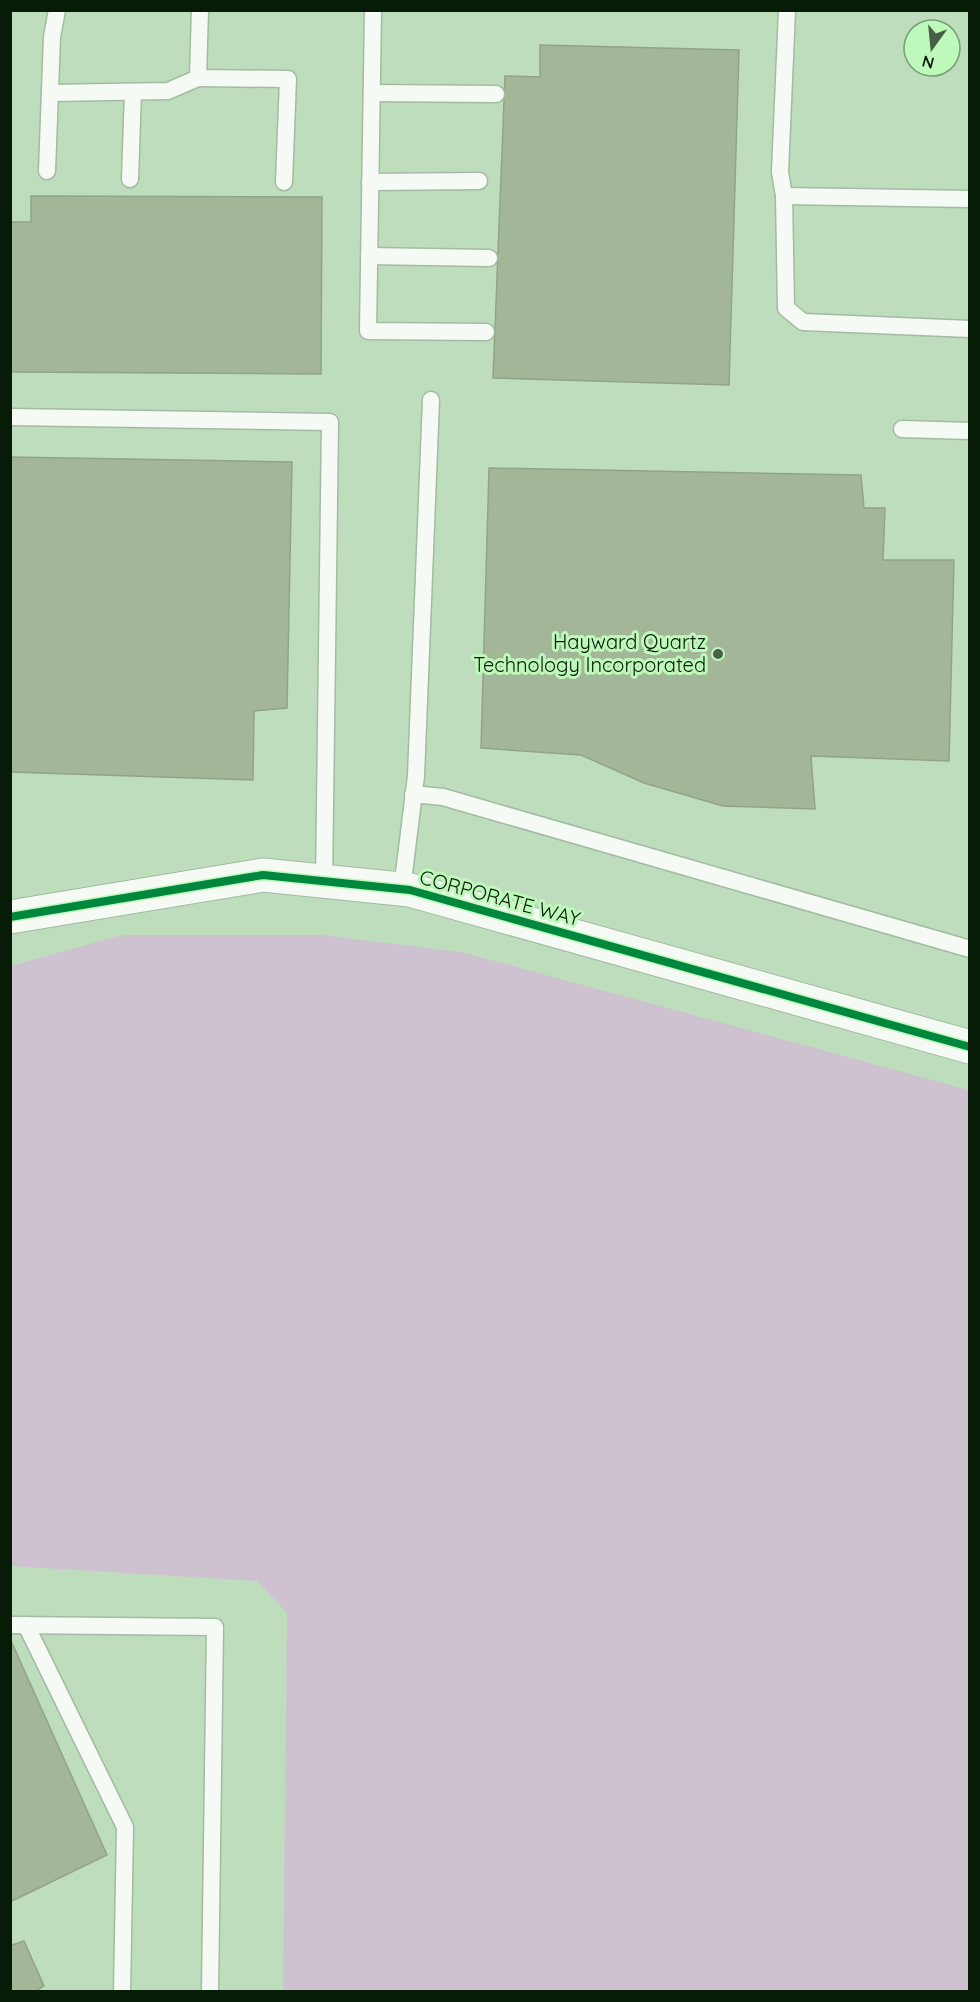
<svg xmlns="http://www.w3.org/2000/svg" width="980" height="2002" viewBox="0 0 980 2002" font-family="Quicksand,sans-serif">
	<rect width="100%" height="100%" fill="#beddbc"/>
	<!-- grass -->
	<polygon fill="#cec2d0" points="122,935 321,935 461,952 969,1090 969,1991 283,1991 287,1613 257,1581 11,1566 11,966"/>
	<!-- building -->
	<g fill="#a3b698" stroke="#92a487" stroke-width="1.5">
		<polygon points="540,45 739,50 729,385 493,378 505,76 540,77"/>
		<polygon points="31,196 322,197 321,374 10,372 10,222 31,222"/>
		<polygon points="10,457 292,462 287,708 254,711 253,780 10,772"/>
		<polygon points="489,468 861,475 864,508 885,508 883,560 954,560 949,761 811,756 815,809 723,806 644,783 581,755 481,748"/>
		<polygon points="12,1643 107,1855 10,1902 10,1644"/>
		<polygon points="10,1941 12,1945 24,1941 44,1986 34,1992 10,1992"/>
	</g>
	<g fill="none" stroke-linecap="round" stroke-linejoin="round">
		<defs>
			<g id="service">
				<polyline points="200,10 198,78 288,79 284,182"/>
				<polyline points="373,10 368,331 486,332"/>
				<polyline points="787,10 780,172 784,196 786,308 803,322 970,329"/>
				<polyline points="50,93 168,91 198,78"/>
				<polyline points="372,93 496,94"/>
				<polyline points="47,171 52,37 57,10"/>
				<polyline points="130,179 133,92"/>
				<polyline points="370,182 479,181"/>
				<polyline points="784,196 970,199"/>
				<polyline points="369,256 489,258"/>
				<polyline points="10,417 330,422 324,882"/>
				<polyline points="902,429 970,431"/>
				<polyline points="413,794 443,797 970,949"/>
				<polyline points="402,889 416,776 431,400"/>
				<polyline points="10,1625 215,1627 210,1992"/>
				<polyline points="26,1625 125,1827 122,1992"/>
			</g>
			<polyline id="minor" points="10,917 263,875 410,890 970,1047"/>
		</defs>
		<!-- service casing -->
		<use href="#service" stroke="#a2bba2" stroke-width="19"/>
		<!-- minor casing -->
		<use href="#minor" stroke="#a2bba2" stroke-width="35"/>
		<!-- service -->
		<use href="#service" stroke="#f5faf5" stroke-width="16"/>
		<!-- minor -->
		<use href="#minor" stroke="#f5faf5" stroke-width="33"/>
		<defs>
			<polyline id="cycleway" points="10,917 263,875 410,890 970,1047"/>
		</defs>
		<!-- cycleway casing -->
		<use href="#cycleway" stroke="#bef8bb" stroke-width="11"/>
		<!-- cycleway -->
		<use href="#cycleway" stroke="#00873e" stroke-width="8"/>
	</g>
	<!-- markers -->
	<circle fill="#466046" stroke="#bef8bb" stroke-width="2" cx="718" cy="654" r="6"/>
	<g text-anchor="middle" stroke-width="6" stroke-linejoin="round" paint-order="stroke">
		<!-- poi labels -->
		<g font-size="20" fill="#061c06" stroke="#bef8bb" text-anchor="end">
			<text x="706" y="649">Hayward Quartz<tspan x="706" dy="23">Technology Incorporated</tspan></text>
		</g>
		<!-- street labels -->
		<g font-size="20" fill="#061c06" stroke="#bef8bb">
			<text transform="translate(500 898) rotate(15)" y="7">CORPORATE WAY</text>
		</g>
	</g>
	<!-- border -->
	<rect width="980" height="2002" fill="none" stroke="#061c06" stroke-width="24"/>
	<!-- north arrow -->
	<g transform="translate(932 48) rotate(195)"><circle r="28" fill="#bef8bb" stroke="#74a073" stroke-width="1.5"/>
	<path d="M0-4.5L10 22L0 15L-10 22Z" fill="#466046"/>
	<text y="-9" font-size="16" font-weight="bold" text-anchor="middle" fill="#061c06">N</text>
	</g>
</svg>
